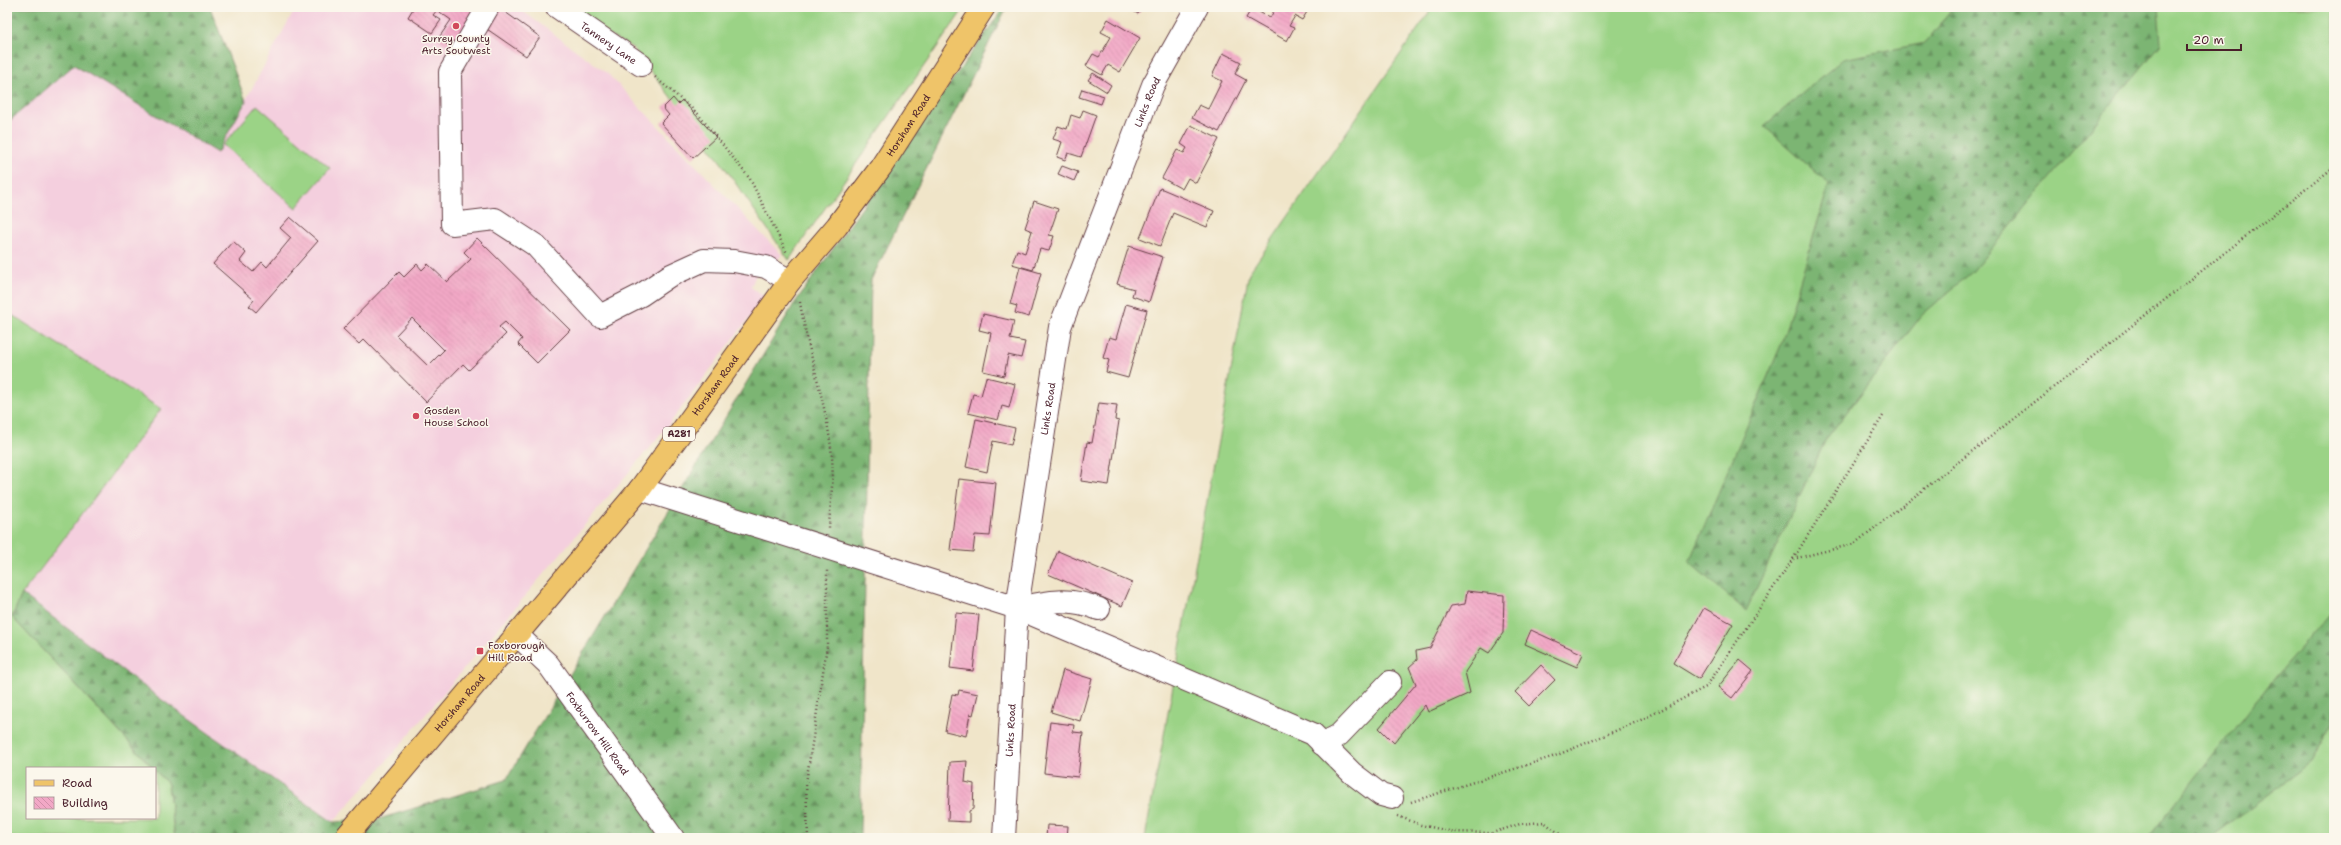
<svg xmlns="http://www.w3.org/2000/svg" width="2341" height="845" viewBox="0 0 2341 845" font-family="'Shantell Sans',sans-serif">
	<defs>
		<pattern id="forest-firs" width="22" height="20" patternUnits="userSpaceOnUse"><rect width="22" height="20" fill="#7cb573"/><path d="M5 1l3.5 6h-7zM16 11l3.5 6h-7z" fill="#68935f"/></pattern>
		<pattern id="building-back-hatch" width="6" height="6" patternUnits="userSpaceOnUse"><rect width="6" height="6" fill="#f2a8c6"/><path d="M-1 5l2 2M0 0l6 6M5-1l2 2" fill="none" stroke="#d190aa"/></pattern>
	</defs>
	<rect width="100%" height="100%" fill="#fbf7ec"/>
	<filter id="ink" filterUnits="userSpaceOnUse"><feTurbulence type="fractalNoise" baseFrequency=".025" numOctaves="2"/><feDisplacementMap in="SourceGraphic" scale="8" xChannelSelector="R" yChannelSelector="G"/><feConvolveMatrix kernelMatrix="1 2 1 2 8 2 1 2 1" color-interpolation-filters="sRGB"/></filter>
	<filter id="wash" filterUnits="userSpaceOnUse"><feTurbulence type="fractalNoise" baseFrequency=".012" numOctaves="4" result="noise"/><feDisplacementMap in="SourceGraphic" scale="16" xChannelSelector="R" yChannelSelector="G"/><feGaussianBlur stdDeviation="0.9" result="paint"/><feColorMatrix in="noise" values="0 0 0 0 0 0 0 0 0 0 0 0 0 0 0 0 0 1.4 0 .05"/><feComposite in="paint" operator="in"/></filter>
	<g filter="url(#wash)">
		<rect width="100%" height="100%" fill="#f0e5c9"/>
		<!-- built -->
		<polygon fill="#f4cfde" points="296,7 517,7 607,73 782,255 775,262 761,262 751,287 765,297 670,423 370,781 333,822 158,697 22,594 161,409 7,312 7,123 74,64 217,153"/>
		<!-- grass -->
		<g fill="#9bd386" stroke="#727958">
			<polygon points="557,7 965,7 789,260 723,165 633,48"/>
			<polygon points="1433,7 2334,7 2334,838 1145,838 1249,273"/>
			<polygon points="257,105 330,168 296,208 223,145"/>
			<polygon points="7,312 161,409 22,594 12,617 153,768 27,768 27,818 155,818 155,770 168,784 175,838 7,838"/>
		</g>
		<!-- forest -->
		<g fill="url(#forest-firs)" stroke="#636a4f">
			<polygon points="7,7 210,7 246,101 217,153 74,65 7,123"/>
			<polygon points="1004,7 1007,7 871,280 860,838 175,838 168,784 12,617 22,594 158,697 333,822 379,819 506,780 794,304"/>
			<polygon points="1954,7 2158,7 2161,44 1972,272 1922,315 1826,439 1746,611 1689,562 1781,345 1829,184 1764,126 1843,59 1925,43"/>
			<polygon points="2334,609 2334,721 2311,763 2210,838 2148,838 2268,686"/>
		</g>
		<g id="blocks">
			<!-- building -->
			<g fill="url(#building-back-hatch)" fill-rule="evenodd">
				<polygon points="414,7 478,7 451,47 438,39 451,20 437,10 433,15 441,20 432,33 408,17"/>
				<polygon points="498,7 540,37 526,56 484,27"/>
				<polygon points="1127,7 1143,7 1138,14"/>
				<polygon points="1276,7 1310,7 1302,20 1295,16 1289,26 1294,28 1287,41 1246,18 1252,8 1270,18"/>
				<polygon points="1108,19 1140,38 1120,72 1108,65 1102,75 1086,66 1093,54 1099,57 1111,37 1101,32"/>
				<polygon points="1223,53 1241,62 1235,74 1246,80 1219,132 1192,118 1199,105 1208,109 1222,81 1212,76"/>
				<polygon points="1093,73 1111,85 1107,92 1088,80"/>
				<polygon points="1082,89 1104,96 1101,104 1079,97"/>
				<polygon points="673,98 678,104 682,100 716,137 693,158 661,123 669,115 663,108"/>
				<polygon points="1083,110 1096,115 1081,157 1068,153 1065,160 1057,157 1062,142 1053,139 1058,126 1067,129 1071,115 1080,118"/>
				<polygon points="1191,125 1219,139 1196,183 1188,178 1182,189 1162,178 1177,150 1184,153 1187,148 1181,144"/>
				<polygon points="1062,166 1078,172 1074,181 1058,174"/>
				<polygon points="1160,188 1214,211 1207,227 1173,213 1160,246 1140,238"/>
				<polygon points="1034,201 1058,209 1049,235 1054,236 1049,251 1040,249 1033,270 1012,264 1017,250 1025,253 1032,231 1025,228"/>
				<polygon points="290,217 318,241 256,312 249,306 254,300 213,264 233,241 246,253 240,261 253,272 262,262 267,267 291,238 280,228"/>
				<path d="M477 238 570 330 537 363 518 344 522 339 505 322 499 327 506 334 469 370 463 364 426 402 364 339 359 344 343 329 399 272 404 277 417 264 422 270 428 264 447 282 471 259 464 252ZM412 318 444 350 428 366 396 335Z"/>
				<polygon points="1129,246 1163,257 1149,302 1132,296 1134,289 1117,284"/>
				<polygon points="1020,267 1041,273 1029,317 1015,313 1017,306 1010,304"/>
				<polygon points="1126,304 1147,310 1128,378 1106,372 1109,360 1103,358 1109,337 1116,339"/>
				<polygon points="983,314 1014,321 1010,339 1025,342 1021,358 1008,355 1004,376 983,371 991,333 979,330"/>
				<polygon points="986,377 1015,384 1009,408 1002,406 998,420 968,413 973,394 981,396"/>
				<polygon points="1099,403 1117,405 1115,420 1119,421 1109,485 1081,481 1087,442 1092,443"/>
				<polygon points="976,419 1015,428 1011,445 993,441 987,472 966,467"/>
				<polygon points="959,479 996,483 990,536 975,535 973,552 950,550"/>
				<polygon points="1058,551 1132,583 1122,606 1048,574"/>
				<polygon points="1467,591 1504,595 1503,633 1489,653 1481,648 1465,672 1470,693 1428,712 1425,705 1394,743 1379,728 1416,684 1409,667 1417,660 1416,651 1430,648 1451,606 1465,604"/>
				<polygon points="1704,608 1733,624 1699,679 1673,663"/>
				<polygon points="956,613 979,615 973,671 950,668"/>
				<polygon points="1531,630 1583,654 1577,667 1525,644"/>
				<polygon points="1740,660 1753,671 1732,698 1718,687"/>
				<polygon points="1541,665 1555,680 1529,706 1515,692"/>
				<polygon points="1063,670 1092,679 1080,721 1051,712"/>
				<polygon points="959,690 978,694 973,715 970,714 966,736 945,731 952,694 958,695"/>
				<polygon points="1050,722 1074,725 1073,732 1083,733 1078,777 1044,773"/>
				<polygon points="967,761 965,782 974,784 973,809 969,811 969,822 948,821 950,762"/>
				<polygon points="1047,825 1068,826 1067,838 1046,838"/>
			</g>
		</g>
	</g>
	<g filter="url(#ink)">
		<use href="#blocks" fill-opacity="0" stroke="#633d43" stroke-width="1"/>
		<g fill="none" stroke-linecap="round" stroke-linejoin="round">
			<defs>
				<g id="minor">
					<polyline points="488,7 450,72 452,224 495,219 535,245 600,316 641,295 669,276 704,260 734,261 766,267 790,281"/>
					<path id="s1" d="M557 7 641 65"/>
					<polyline points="640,489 1017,608 1313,734 1352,773 1381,795 1392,798"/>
					<path d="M1017 608C1049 601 1069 597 1099 609"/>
					<path id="s2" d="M516 634 548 664 673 838"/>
					<polyline points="1322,744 1339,735 1390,682"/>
					<path id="s3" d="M1004 838 1017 608 1060 327 1153 85 1197 7"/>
				</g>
				<g id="major">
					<path id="s4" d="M345 838 640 489 790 281 837 226 881 167 984 7"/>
				</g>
			</defs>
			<!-- minor casing -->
			<use href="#minor" stroke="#633d43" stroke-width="24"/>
			<!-- major casing -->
			<use href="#major" stroke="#633d43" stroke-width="24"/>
			<!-- path -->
			<g stroke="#633d43" stroke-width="2.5" stroke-dasharray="1 3" stroke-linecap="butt">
				<polyline points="655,77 698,114 750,179 787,253"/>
				<path d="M800 302C808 354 827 404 832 457 834 480 830 505 829 528"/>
				<polyline points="1793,559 1854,544 2334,167"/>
				<polyline points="1411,802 1555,756 1639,721 1706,687 1793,559 1883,416"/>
				<polyline points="1398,816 1421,825 1454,832 1492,833 1520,824 1544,822 1565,838"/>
				<polyline points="808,838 806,783 827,646 827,568"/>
			</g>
			<!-- minor -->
			<use href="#minor" stroke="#fff" stroke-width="22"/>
			<!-- major -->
			<use href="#major" stroke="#efc469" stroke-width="22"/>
		</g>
	</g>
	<!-- markers -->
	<g fill="#d1495b" stroke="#fbf7ec" stroke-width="1.5">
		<circle cx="456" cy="26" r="4"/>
		<circle cx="416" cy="416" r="4"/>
		<rect x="476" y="647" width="8" height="8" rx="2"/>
	</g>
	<g text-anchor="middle" stroke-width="3" stroke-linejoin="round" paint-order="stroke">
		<!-- shield labels -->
		<rect fill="#fbf7ec" stroke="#7f6065" stroke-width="1" x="663" y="427" width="32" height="14" rx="3"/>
		<g font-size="9" font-weight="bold" fill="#4a1f2b">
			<text x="679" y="437">A281</text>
		</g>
		<!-- poi labels -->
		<g font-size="10" fill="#4a1f2b" stroke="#fbf7ec" text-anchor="start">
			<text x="456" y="42" text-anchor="middle">Surrey County<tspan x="456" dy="12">Arts Soutwest</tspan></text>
			<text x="424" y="414">Gosden<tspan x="424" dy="12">House School</tspan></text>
			<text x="488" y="649">Foxborough<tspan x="488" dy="12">Hill Road</tspan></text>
		</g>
		<!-- street labels -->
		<g font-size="10" fill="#4a1f2b" stroke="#fbf7ec">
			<text dy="4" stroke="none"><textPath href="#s1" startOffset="63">Tannery Lane</textPath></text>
			<text dy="4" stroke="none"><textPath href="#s3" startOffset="756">Links Road</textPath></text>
			<text dy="4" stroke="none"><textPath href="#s4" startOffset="909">Horsham Road</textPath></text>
			<text dy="4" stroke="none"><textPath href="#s4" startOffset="585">Horsham Road</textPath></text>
			<text dy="4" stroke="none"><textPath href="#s3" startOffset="432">Links Road</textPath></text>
			<text dy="4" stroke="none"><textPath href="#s4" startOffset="177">Horsham Road</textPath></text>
			<text dy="4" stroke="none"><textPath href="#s3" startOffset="108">Links Road</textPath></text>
			<text dy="4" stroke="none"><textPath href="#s2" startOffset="129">Foxburrow Hill Road</textPath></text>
		</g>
	</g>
	<!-- margin -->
	<rect width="2341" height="845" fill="none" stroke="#fbf7ec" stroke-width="24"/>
	<!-- legend -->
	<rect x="26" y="767" width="130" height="52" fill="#fbf7ec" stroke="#b4a19f"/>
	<rect x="34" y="780" width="20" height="6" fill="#efc469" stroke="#b4a19f"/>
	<text x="62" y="787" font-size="12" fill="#4a1f2b">Road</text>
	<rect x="34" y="797" width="20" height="12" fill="url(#building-back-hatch)" stroke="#b4a19f"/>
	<text x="62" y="807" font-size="12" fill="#4a1f2b">Building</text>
	<!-- scale -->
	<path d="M2187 44v6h54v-6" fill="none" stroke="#4a1f2b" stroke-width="2"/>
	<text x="2193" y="44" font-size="12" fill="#4a1f2b" stroke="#fbf7ec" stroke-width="3" paint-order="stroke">20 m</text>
</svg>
